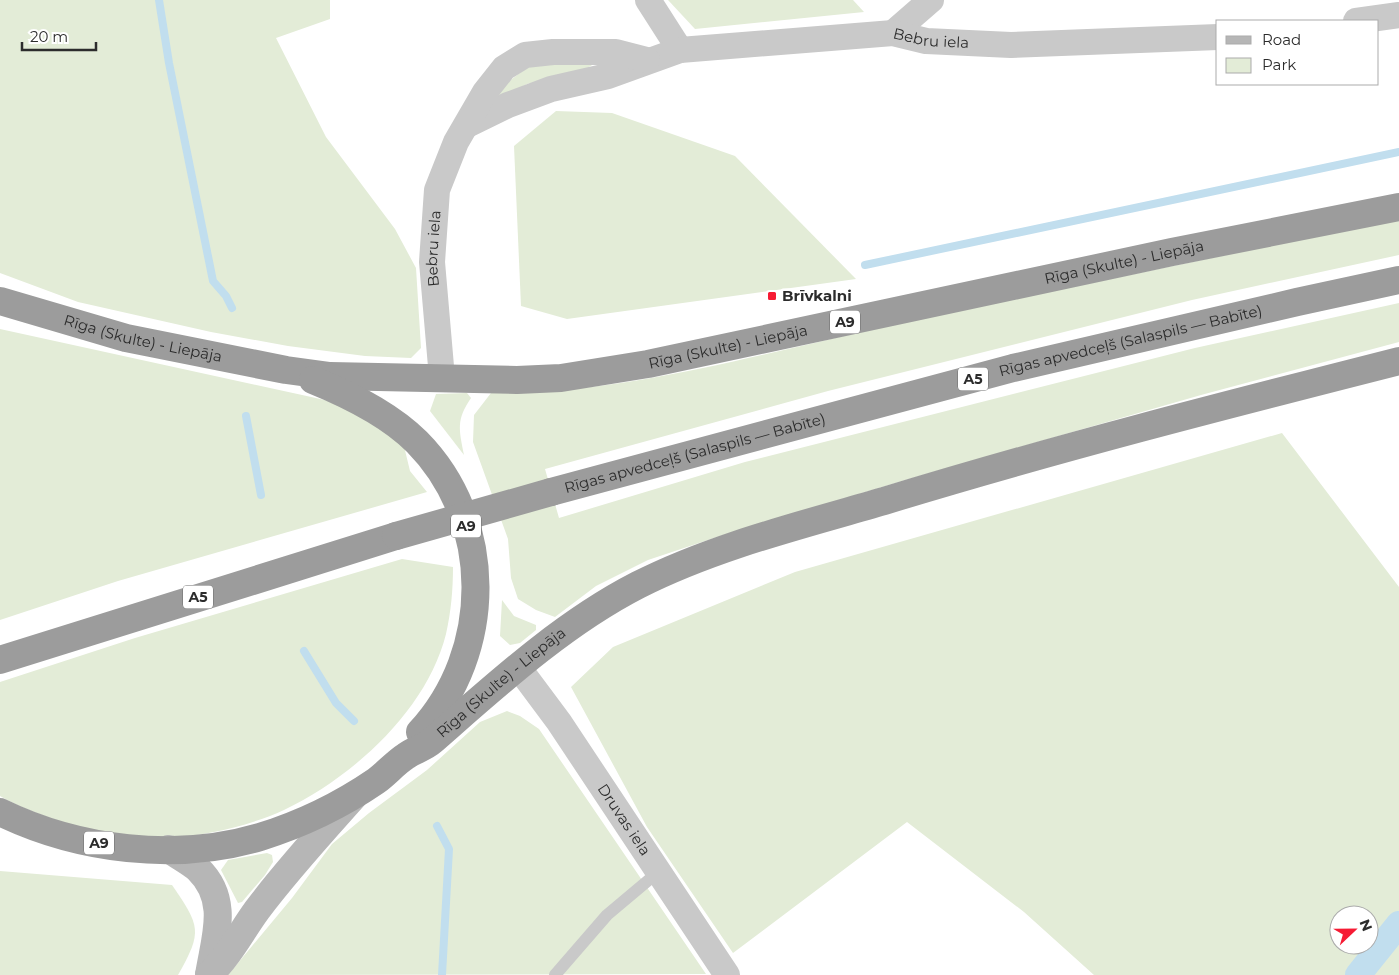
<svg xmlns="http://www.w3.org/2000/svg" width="1399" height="975" viewBox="0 0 1399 975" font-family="Montserrat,sans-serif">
	<rect width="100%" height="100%" fill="#fff"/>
	<!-- green -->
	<g fill="#e3ecd7" fill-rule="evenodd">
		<polygon points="0,0 330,0 330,19 276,38 326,137 395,229 416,268 421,348 411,358 365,356 288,346 211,332 78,302 0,273"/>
		<polygon points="668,0 853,0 864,12 695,29"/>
		<polygon points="597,62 584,70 527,84 492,103 500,88 533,63"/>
		<polygon points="556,111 612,113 735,156 856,279 567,319 521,306 514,146"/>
		<path d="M1399 220V255L1192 300 828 391 545 469 559 518 745 462 1195 348 1399 303V342L1201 395 902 481 720 536 648 560 596 586 555 617 536 610 518 599 511 578 508 539 473 442 474 415 491 393C621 394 748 357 875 329 1050 291 1224 255 1399 220Z"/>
		<polygon points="0,329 325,400 370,418 403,442 410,471 427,492 118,581 0,620"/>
		<path d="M467 393 471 398C456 420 459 429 464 455L430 411 436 394Z"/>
		<path d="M1282 433 1399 587V975H1094L1024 912 907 822 733 953 647 827 571 687 613 647 795 572ZM1339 915H1369V945H1339Z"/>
		<path d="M402 559 453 567C453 590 451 612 446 634 427 710 353 777 284 810 249 826 205 836 167 838 118 841 42 820 0 796V682L135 638Z"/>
		<polygon points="502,600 514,616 536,625 536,630 520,643 510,645 500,636"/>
		<polygon points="507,711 520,716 539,729 706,974 228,975 292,898 332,844 369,813 427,770 480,722"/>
		<polygon points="267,853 272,855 273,862 265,875 242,902 238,903 221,870 228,860"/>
		<path d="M0 871 172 885C200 926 203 931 178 975H0Z"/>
	</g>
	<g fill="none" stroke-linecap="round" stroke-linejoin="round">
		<!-- stream -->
		<g stroke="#c1deee" stroke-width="8">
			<polyline points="159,0 169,63 213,281 226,296 232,308"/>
			<polyline points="865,265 1399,152"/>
			<polyline points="246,416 261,495"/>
			<polyline points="304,651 336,703 354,721"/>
			<polyline points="437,826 449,849 442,975"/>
		</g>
		<!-- canal -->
		<polyline stroke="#c1deee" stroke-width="26" points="1358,975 1399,924"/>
		<!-- service -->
		<polyline stroke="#c9c9c9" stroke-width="12" points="555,975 607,915 657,873"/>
		<!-- minor -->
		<g stroke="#c9c9c9" stroke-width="26">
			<polyline points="648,0 680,50"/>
			<polyline points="1356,21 1399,15"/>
			<polyline points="893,33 931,0"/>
			<path id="s1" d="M467 125 508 105 551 89 608 76 680 50 893 33 926 41 1011 45 1218 37"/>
			<path id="s2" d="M442 378 432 262 437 190 456 142 485 92 504 68 525 55 553 52H616L647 60"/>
			<path id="s3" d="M518 667 559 722 727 975"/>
		</g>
		<!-- secondary -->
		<g stroke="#b6b6b6" stroke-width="28">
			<path d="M169 849C178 856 190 862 198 869 230 900 215 937 209 975"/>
			<path d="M209 975C229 956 241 932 257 910 287 870 321 833 354 796"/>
		</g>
		<!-- trunk -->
		<g stroke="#9c9c9c" stroke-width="28">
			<path id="s4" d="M0 301 126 338 286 370 330 376 517 380 561 378 648 364 1172 252 1399 207"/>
			<path d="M313 380C350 395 389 414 417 442 495 521 494 652 420 732"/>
			<path id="s5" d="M551 492 1013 368 1297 302 1399 280"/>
			<polyline points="0,660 396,536"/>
			<path id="s6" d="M0 812C78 850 176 862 260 837 302 824 341 805 376 781 387 773 395 763 406 756 414 750 424 748 432 741 496 685 562 624 638 585 715 546 802 525 884 501 1054 449 1226 405 1399 361"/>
		</g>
		<!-- trunk-bridge -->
		<polyline stroke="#9c9c9c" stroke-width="28" points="396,536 551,492"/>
	</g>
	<!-- markers -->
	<rect fill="#f61b34" stroke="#fff" stroke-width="2" x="767" y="291" width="10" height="10" rx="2.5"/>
	<g text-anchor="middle" stroke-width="5" stroke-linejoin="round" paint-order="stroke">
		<!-- shield labels -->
		<g fill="#fff" stroke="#6b6b6b" stroke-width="1">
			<rect x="830" y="310.5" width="30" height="23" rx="4"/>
			<rect x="958" y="367.5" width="30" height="23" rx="4"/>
			<rect x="451" y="514.5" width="30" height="23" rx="4"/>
			<rect x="183" y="585.5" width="30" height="23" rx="4"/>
			<rect x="84" y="831.5" width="30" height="23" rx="4"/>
		</g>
		<g font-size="14" font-weight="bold" fill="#2c2c2c">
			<text x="845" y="327">A9</text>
			<text x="973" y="384">A5</text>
			<text x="466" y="531">A9</text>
			<text x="198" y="602">A5</text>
			<text x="99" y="848">A9</text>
		</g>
		<!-- street labels -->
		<g font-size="15" fill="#2c2c2c" stroke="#fff">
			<text dy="5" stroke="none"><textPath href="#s1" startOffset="479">Bebru iela</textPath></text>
			<text dy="5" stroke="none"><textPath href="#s2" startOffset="130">Bebru iela</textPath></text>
			<text dy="5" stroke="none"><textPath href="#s4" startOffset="1145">Rīga (Skulte) - Liepāja</textPath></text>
			<text dy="5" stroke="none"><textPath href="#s4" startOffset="148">Rīga (Skulte) - Liepāja</textPath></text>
			<text dy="5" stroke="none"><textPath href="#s5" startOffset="599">Rīgas apvedceļš (Salaspils — Babīte)</textPath></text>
			<text dy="5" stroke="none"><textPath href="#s4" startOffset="740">Rīga (Skulte) - Liepāja</textPath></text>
			<text dy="5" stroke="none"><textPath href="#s5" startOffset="149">Rīgas apvedceļš (Salaspils — Babīte)</textPath></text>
			<text dy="5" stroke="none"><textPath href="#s6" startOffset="556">Rīga (Skulte) - Liepāja</textPath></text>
			<text dy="5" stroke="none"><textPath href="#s3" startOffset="186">Druvas iela</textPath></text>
		</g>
		<!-- poi labels -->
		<g font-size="15" font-weight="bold" fill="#2c2c2c" stroke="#fff" text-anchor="start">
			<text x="782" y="301">Brīvkalni</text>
		</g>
	</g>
	<!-- legend -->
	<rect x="1216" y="20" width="162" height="65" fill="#ffffff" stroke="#ababab"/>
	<rect x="1226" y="36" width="25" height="8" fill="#b6b6b6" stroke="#ababab"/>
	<text x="1262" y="45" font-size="15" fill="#2c2c2c">Road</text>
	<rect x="1226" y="58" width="25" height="15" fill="#e3ecd7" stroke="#ababab"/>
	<text x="1262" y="70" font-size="15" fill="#2c2c2c">Park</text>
	<!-- north arrow -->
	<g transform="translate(1354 930) rotate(68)"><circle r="24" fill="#ffffff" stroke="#ababab"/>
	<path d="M0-4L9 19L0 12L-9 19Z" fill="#f61b34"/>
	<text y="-8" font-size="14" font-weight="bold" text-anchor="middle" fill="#2c2c2c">N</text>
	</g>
	<!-- scale -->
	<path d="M22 42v8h74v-8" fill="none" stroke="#2c2c2c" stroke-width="2.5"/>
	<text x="30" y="42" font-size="15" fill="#2c2c2c" stroke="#ffffff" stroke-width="4" paint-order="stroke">20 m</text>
</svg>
